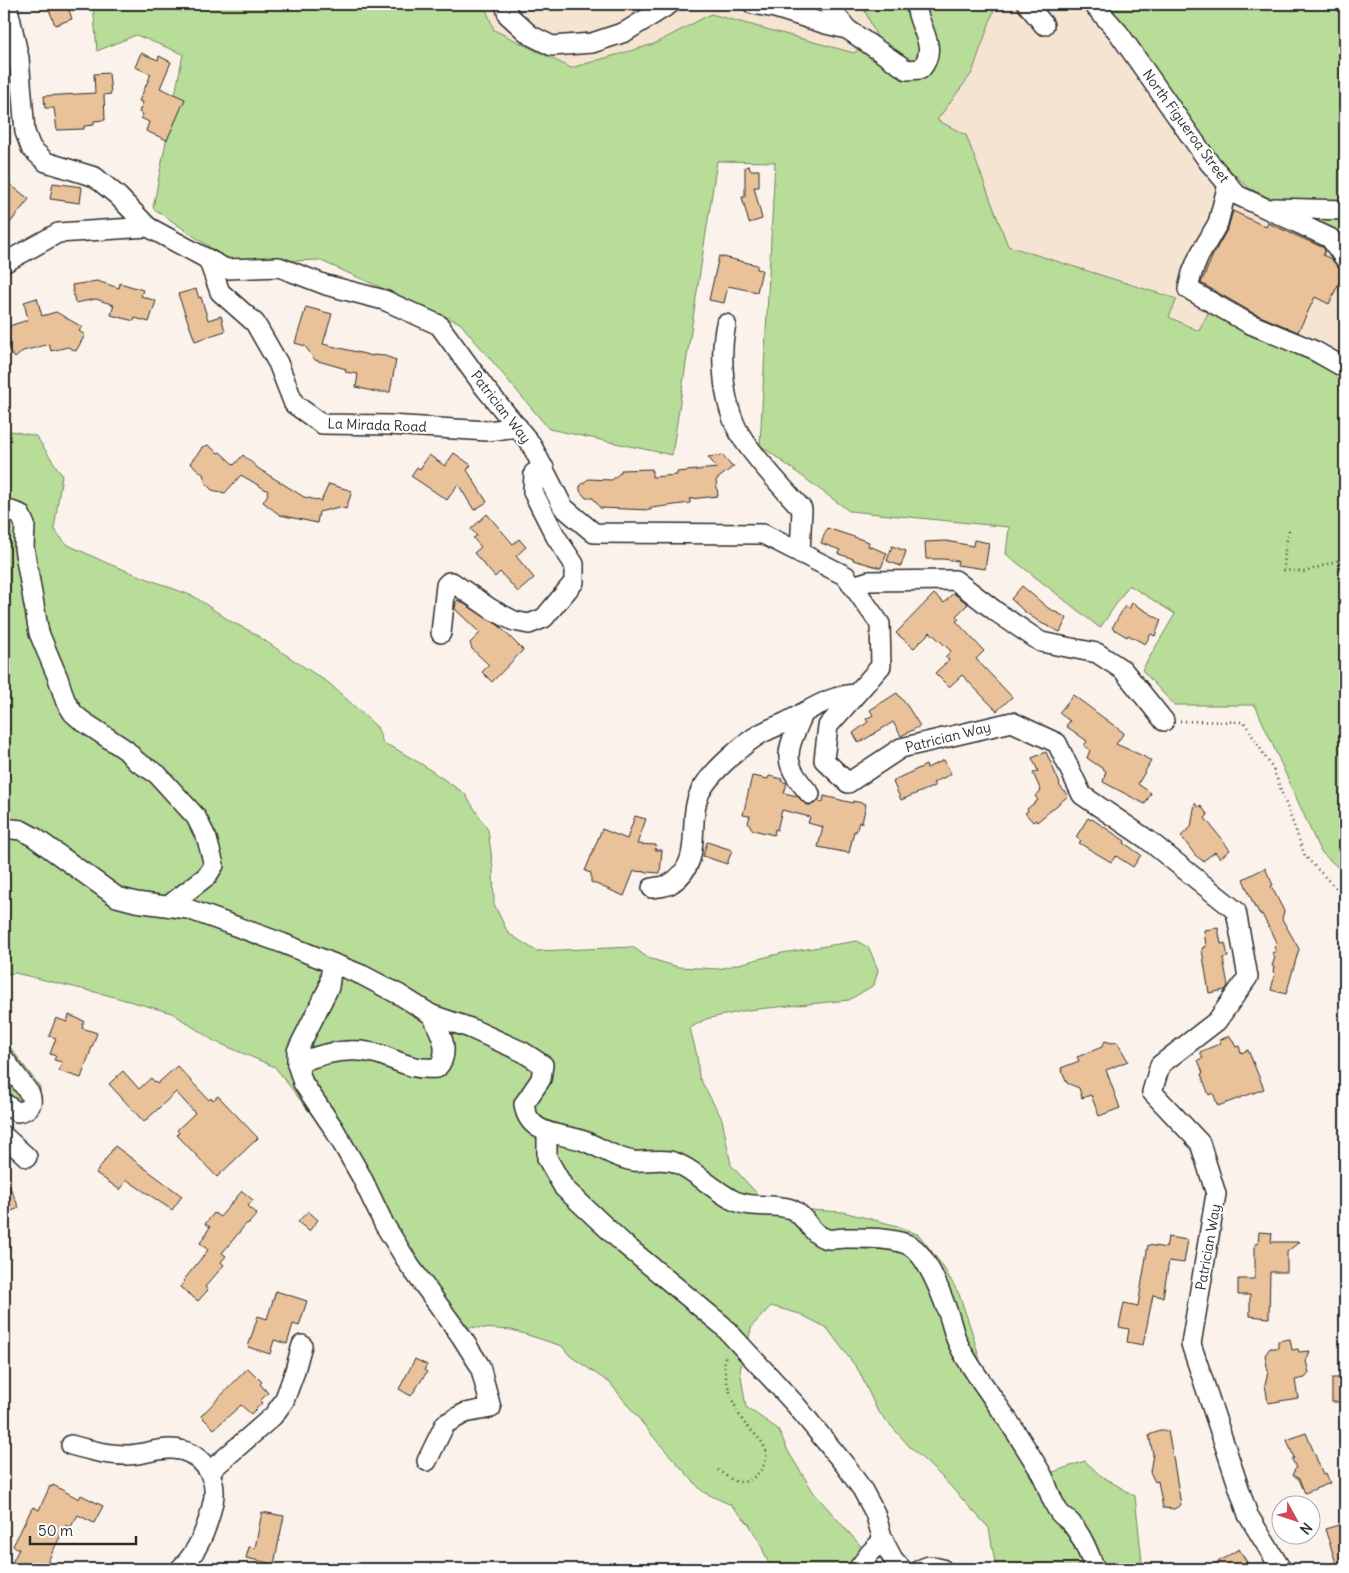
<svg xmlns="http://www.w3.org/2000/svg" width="1349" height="1573" viewBox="0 0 1349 1573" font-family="Delius,sans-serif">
	<rect width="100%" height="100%" fill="#fbf3eb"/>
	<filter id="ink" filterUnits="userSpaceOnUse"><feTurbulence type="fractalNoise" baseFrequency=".02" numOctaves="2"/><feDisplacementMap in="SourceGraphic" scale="10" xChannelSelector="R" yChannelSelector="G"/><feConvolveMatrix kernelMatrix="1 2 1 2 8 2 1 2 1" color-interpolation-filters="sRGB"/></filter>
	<g filter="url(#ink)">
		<!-- built -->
		<g fill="#f6e4d3">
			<polygon points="484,4 862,4 876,35 854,53 711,15 654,44 571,68 494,30"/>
			<polygon points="996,4 1108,4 1207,148 1340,234 1345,234 1345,377 1208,313 1200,331 1169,316 1177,298 1008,246 966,135 937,120 972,73"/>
		</g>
		<!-- green -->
		<g fill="#b8dd98" stroke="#728462">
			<polygon points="93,4 484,4 494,30 571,68 654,44 711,14 854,53 876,35 862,4 996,4 972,73 937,120 966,135 1008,246 1177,299 1169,317 1199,331 1208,313 1345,377 1345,874 1320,851 1255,705 1174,705 1142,670 1175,614 1129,585 1100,628 1006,554 1009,527 849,511 760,445 775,162 717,161 672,455 549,429 460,323 319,260 233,263 153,208 183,54 136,35 97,51"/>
			<polygon points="1108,4 1345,4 1345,234 1340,234 1249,188 1207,148"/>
			<polygon points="11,431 36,436 62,475 54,529 66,544 109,564 195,597 230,621 252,632 283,653 330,684 377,727 383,743 396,749 423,765 465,794 488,830 493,868 494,904 508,933 536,951 633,947 648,958 678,967 719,969 782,953 857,941 869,948 878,970 874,985 849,1000 748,1010 706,1019 690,1028 697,1056 699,1077 722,1119 731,1165 761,1198 781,1197 798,1201 810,1210 843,1212 898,1226 919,1235 942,1265 959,1294 971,1329 985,1378 1025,1436 1053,1472 1085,1461 1101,1476 1135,1496 1142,1562 1145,1569 996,1569 989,1528 941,1476 909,1446 877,1410 859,1371 827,1328 800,1314 771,1306 752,1326 740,1370 746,1407 778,1429 789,1453 814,1493 881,1569 771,1569 760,1543 749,1524 731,1505 703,1492 656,1440 610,1383 570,1356 562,1346 512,1330 467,1327 425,1295 367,1208 321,1127 275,1067 214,1041 172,1013 107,995 15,973 4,974 4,437"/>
			<polygon points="4,1039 40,1087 38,1106 4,1110"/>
		</g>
		<!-- building -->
		<g fill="#eac29a" stroke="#2b2b2b">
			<polygon points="47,4 67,4 72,19 55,25"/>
			<polygon points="141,53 158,60 159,56 171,62 160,88 185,99 167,140 146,131 149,122 141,118 143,114 139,112 143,102 139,101 151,74 135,67"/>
			<polygon points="109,73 111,94 104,95 105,120 94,121 94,125 84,126 84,129 57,130 54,108 45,108 44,96 95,93 94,74"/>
			<polygon points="749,166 750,170 759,170 759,187 754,187 762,219 749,223 742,197 745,197 745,167"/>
			<polygon points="4,180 29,199 10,223 4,218"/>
			<polygon points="53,183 82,187 80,203 50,199"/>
			<polygon points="1233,211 1266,227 1268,223 1324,248 1325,251 1323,255 1331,259 1340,269 1345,270 1329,304 1315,297 1298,332 1253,313 1201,283 1213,255 1228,228"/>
			<polygon points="719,256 757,265 757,269 762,270 757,292 728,286 724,303 709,300"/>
			<polygon points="97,281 119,288 120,283 143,290 141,296 156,301 149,322 135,318 134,321 111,315 114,305 96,299 75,303 72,285"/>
			<polygon points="196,289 199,298 201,297 208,320 221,316 225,331 195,341 178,294"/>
			<polygon points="37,298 42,316 56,312 82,327 79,331 85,335 76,351 68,347 51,351 49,344 23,351 15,358 4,345 4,332 12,325 28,320 24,302"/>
			<polygon points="306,307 332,314 323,344 373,356 373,355 385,356 396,360 390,392 376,392 356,387 358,374 345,372 346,369 315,360 305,346 295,343"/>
			<polygon points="208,445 218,453 220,452 234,465 243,455 259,469 304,497 321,501 329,484 352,491 346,509 339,507 319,512 317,523 280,515 263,502 268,494 267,493 268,491 241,475 225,493 212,490 206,484 203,474 190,463 200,451 202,447"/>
			<polygon points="454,453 471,465 467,470 487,502 474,510 458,484 447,500 411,476 417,467 420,469 429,455 445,466"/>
			<polygon points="723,455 731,466 734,466 716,480 718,496 690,499 690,503 651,508 651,510 600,508 593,498 586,498 580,491 580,486 588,479 612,480 621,472 621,470 652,469 652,477 677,475 677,472 717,468 708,457"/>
			<polygon points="487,514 513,544 519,539 526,547 516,556 534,578 518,592 500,572 495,577 474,553 481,547 473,538 477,536 471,529"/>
			<polygon points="827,528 869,542 868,546 887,553 881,568 853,560 854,559 839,554 840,550 821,543"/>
			<polygon points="974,540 989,543 985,569 957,565 958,561 943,559 926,559 925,542 946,541 973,546"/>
			<polygon points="892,546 906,551 901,566 887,561"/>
			<polygon points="1022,586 1048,608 1067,618 1060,632 1041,623 1025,612 1011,599"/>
			<polygon points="953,593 968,604 956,616 959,619 956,621 984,651 976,659 1012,697 997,711 962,675 949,687 935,673 949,660 945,657 951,651 930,632 914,648 896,633 934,594 944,603"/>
			<polygon points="458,600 498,625 523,650 492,682 482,672 489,665 472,649 470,643 480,633 455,609 456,602"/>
			<polygon points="1132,603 1161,620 1155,636 1151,634 1145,644 1128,635 1127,637 1112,628 1125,606 1129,609"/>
			<polygon points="897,693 908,707 920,726 901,736 893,722 859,743 853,733 868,722 866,719 873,715 870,710"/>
			<polygon points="1073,695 1124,733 1116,744 1143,756 1151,761 1138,784 1151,793 1145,804 1103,782 1106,771 1087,758 1090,750 1084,746 1087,741 1066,726 1070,721 1059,713"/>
			<polygon points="1046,752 1060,784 1059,785 1068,796 1037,822 1036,820 1033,822 1025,813 1028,811 1027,809 1038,800 1035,796 1041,791 1033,773 1038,771 1032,758"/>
			<polygon points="944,760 951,774 933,783 935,786 901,800 893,782 895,781 894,780 926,765 927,768"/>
			<polygon points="752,776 768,779 769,776 782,779 781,781 787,783 784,793 797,796 807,805 812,805 818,801 823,802 824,796 853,803 853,801 866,804 862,823 859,822 856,832 854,831 849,853 818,847 823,827 808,823 810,817 782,810 777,830 775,829 774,835 753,830 748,823 750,816 743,815"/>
			<polygon points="1195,803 1198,807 1200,805 1208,815 1205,818 1230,850 1220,858 1215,852 1203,861 1195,855 1181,836 1191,827"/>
			<polygon points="635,816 646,819 637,844 656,845 655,850 662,850 660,873 634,871 624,896 591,882 591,873 585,871 602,829 627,839"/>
			<polygon points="1088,818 1091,820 1092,819 1125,841 1124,843 1141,855 1133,867 1116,856 1111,862 1079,843 1081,841 1076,837"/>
			<polygon points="707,842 732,850 727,864 703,856"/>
			<polygon points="1265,868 1273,885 1271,886 1284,911 1282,919 1299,949 1286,994 1271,990 1275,974 1273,972 1274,967 1272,966 1275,957 1272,953 1276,951 1274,947 1277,944 1262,914 1260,915 1256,907 1255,908 1243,879"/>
			<polygon points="1218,928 1221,944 1225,943 1228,957 1223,958 1228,986 1225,990 1209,993 1202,950 1203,947 1206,947 1204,930"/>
			<polygon points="69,1015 84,1021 82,1028 97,1033 81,1078 59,1071 62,1062 54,1060 56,1056 50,1054 56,1038 49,1036 56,1018 67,1022"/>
			<polygon points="1230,1036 1236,1047 1239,1046 1241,1053 1248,1050 1264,1089 1218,1106 1213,1093 1209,1095 1201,1074 1203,1073 1198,1060 1203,1058 1200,1052 1221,1043 1219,1040"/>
			<polygon points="1105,1041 1112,1043 1117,1042 1128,1061 1106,1070 1120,1108 1099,1116 1091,1095 1082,1098 1079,1088 1067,1083 1061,1068 1079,1061 1077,1057 1102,1047"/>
			<polygon points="177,1066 209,1100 211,1098 213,1100 218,1096 258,1138 217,1177 177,1135 179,1133 177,1130 195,1113 176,1092 144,1122 109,1084 123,1071 139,1089 151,1078 157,1084"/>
			<polygon points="115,1146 182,1196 172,1210 127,1180 120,1190 96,1173"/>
			<polygon points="4,1173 19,1208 4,1214"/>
			<polygon points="242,1191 253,1200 248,1206 257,1214 249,1223 246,1224 222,1253 226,1256 221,1262 224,1265 205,1287 208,1290 198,1301 180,1287 184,1282 183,1281 208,1250 200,1243 210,1227 205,1224 214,1213 220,1217"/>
			<polygon points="308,1211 318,1220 309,1231 298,1222"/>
			<polygon points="1259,1232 1272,1233 1271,1242 1299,1242 1287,1252 1287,1272 1270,1272 1269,1318 1250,1316 1250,1295 1238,1295 1238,1279 1255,1279 1255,1244 1258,1244"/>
			<polygon points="1168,1237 1188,1240 1184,1263 1169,1261 1163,1297 1153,1295 1143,1345 1127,1342 1129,1329 1119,1327 1124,1303 1138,1306 1148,1245 1166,1248"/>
			<polygon points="276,1291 307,1301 299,1326 293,1324 287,1344 274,1340 270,1354 248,1347 258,1316 267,1319"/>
			<polygon points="1290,1339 1292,1350 1298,1349 1299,1352 1310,1351 1306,1361 1309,1373 1305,1378 1295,1380 1298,1398 1268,1403 1265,1384 1268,1372 1265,1355 1270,1348 1278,1348 1278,1341"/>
			<polygon points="415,1359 427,1365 424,1370 427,1372 411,1396 399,1389"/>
			<polygon points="248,1368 262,1382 260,1384 268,1393 260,1401 262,1403 251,1414 241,1405 214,1429 201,1416"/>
			<rect x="1332" y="1378" width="13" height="24"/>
			<polygon points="1160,1431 1168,1431 1173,1457 1181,1505 1174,1509 1163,1508 1158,1481 1155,1482 1150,1472 1153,1454 1149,1435"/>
			<polygon points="1306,1433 1320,1467 1323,1474 1326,1473 1330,1483 1305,1493 1299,1479 1292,1475 1296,1468 1292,1459 1294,1458 1287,1440"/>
			<polygon points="53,1485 79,1499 81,1495 103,1506 94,1523 78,1515 70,1528 66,1525 44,1569 9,1569 19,1549 13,1546 31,1510 33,1507 39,1510 50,1486 52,1487"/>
			<polygon points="262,1512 284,1516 274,1564 246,1558 249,1547 255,1548"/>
			<polygon points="1339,1525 1345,1545 1345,1569 1338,1569 1325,1529"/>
			<polygon points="1239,1549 1251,1569 1206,1569"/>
		</g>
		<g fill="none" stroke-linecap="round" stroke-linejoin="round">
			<defs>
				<g id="minor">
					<polyline points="7,4 19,58 25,132 31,148 46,162 95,177 118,196 148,227"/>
					<polyline points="505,4 508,15 530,35 552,46 592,43 625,32 670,4"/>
					<path d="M753 4 775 8 826 24 847 29 907 70 921 69C940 46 917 27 916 4"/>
					<polyline points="827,4 847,29"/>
					<polyline points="1027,4 1044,25"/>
					<polyline points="1093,4 1118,32 1208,161 1237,195 1330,238 1345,259"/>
					<polyline points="1228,184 1218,223 1199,256 1192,273 1188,289 1248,323 1315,351 1345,368"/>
					<polyline points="1274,208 1345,210"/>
					<polyline points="208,259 220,292 255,323 278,363 294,404 322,424 389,425 488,431 518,427"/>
					<polyline points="4,263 58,233 148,227 226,269 279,267 326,285 384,300 439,325 485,388 531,444 563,507 594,533 763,534 846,576 880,624 881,666 828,726 824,760 848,783 901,748 1012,722 1057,743 1082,795 1148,840 1236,911 1248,977 1217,1021 1160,1065 1152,1092 1200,1143 1216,1194 1191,1344 1248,1515 1281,1569"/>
					<path d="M726 324C719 357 723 410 743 439 760 464 782 487 802 509L800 553"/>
					<polyline points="8,510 20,514 25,525 24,548 39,633 58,678 65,700 73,713 81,720 126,750 136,761 157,774 196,817 207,839 214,865 207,876 168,906"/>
					<polyline points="853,586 869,581 955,580 998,613 1041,642 1097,653 1123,670 1164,721"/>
					<polyline points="441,633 446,585 449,582 452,582 491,609 514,621 529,624 544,618 574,582 574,564 556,537 533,492 534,473 544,468"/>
					<path d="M804 712C787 751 779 760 810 794"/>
					<path d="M4 828 21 830 34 837 117 897 136 902 188 909 282 943 362 975 400 995 432 1015 470 1028 523 1052 543 1065 541 1079 524 1104C528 1135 558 1133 581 1140 599 1146 614 1158 633 1161 645 1162 658 1159 670 1161 688 1164 715 1192 735 1201 753 1209 773 1203 791 1209 806 1215 811 1236 828 1239 833 1240 839 1238 845 1238 863 1238 897 1237 912 1247 927 1257 941 1293 947 1310 951 1320 953 1332 957 1341 967 1364 983 1383 996 1403 1012 1425 1026 1448 1040 1471 1048 1484 1050 1500 1059 1512 1062 1516 1067 1519 1071 1523 1082 1535 1089 1554 1095 1569"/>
					<path d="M652 888C657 887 665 887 670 884 708 861 683 818 703 787 714 770 745 742 762 733 771 728 781 725 790 720 814 708 829 696 856 694"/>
					<polyline points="332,964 329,987 297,1051 297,1064 303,1083 334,1129 361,1176 384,1224 410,1266 461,1336 480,1366 491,1408 465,1413 445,1424 427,1461"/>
					<path d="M4 1059 30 1094C34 1105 28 1111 17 1112L4 1103"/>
					<path d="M297 1064C324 1052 355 1046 384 1056 404 1064 415 1070 437 1068 452 1052 440 1032 432 1015"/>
					<polyline points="547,1133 547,1158 564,1188 624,1244 722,1325 795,1404 845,1465 862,1489 875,1513 883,1540 893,1559 902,1569"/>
					<polyline points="4,1136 27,1157"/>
					<path d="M71 1445C89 1450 107 1455 127 1455 142 1455 157 1448 172 1449 200 1450 219 1476 213 1502 208 1526 198 1552 180 1569"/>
					<polyline points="210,1471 273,1416 284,1401 294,1374 302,1345"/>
					<polyline points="858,1569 870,1553 883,1540"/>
					<polyline points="921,1569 929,1566 942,1569"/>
				</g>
			</defs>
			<!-- minor casing -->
			<use href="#minor" stroke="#2b2b2b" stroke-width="22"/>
			<!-- path -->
			<g stroke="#2b2b2b" stroke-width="2.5" stroke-dasharray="1 4" stroke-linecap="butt">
				<polyline points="1289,530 1285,549 1284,570 1305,572 1339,560 1345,560"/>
				<polyline points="1180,721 1244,722 1274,771 1305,856 1345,898"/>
				<path d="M718 1470C724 1474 732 1482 741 1482 755 1482 771 1462 765 1449 762 1439 752 1432 746 1425 734 1411 720 1370 726 1353"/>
			</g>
			<!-- minor -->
			<use href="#minor" stroke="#fff" stroke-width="19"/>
		</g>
	</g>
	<g text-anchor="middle" stroke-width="4" stroke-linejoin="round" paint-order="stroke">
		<!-- street labels -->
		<g font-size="14" fill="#2b2b2b" stroke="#fff">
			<text transform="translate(1186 126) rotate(54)" y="5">North Figueroa Street</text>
			<text transform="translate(501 407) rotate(52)" y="5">Patrician Way</text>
			<text transform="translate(377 425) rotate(2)" y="5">La Mirada Road</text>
			<text transform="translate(948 737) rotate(-14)" y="5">Patrician Way</text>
			<text transform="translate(1208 1247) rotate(-80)" y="5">Patrician Way</text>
		</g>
	</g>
	<!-- margin -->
	<rect width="1349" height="1573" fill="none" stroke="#fff" stroke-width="20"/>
	<rect x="10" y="10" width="1329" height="1553" fill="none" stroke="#2b2b2b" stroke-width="2" filter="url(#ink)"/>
	<!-- north arrow -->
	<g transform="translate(1296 1520) rotate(130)"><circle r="24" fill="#ffffff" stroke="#aaaaaa"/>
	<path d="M0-4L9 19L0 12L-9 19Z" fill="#d1495b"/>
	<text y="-8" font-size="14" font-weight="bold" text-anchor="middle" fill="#2b2b2b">N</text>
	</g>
	<!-- scale -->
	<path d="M30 1536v8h106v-8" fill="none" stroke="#2b2b2b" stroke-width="2.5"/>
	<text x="38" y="1536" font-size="15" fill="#2b2b2b" stroke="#ffffff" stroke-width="4" paint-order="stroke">50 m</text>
</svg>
